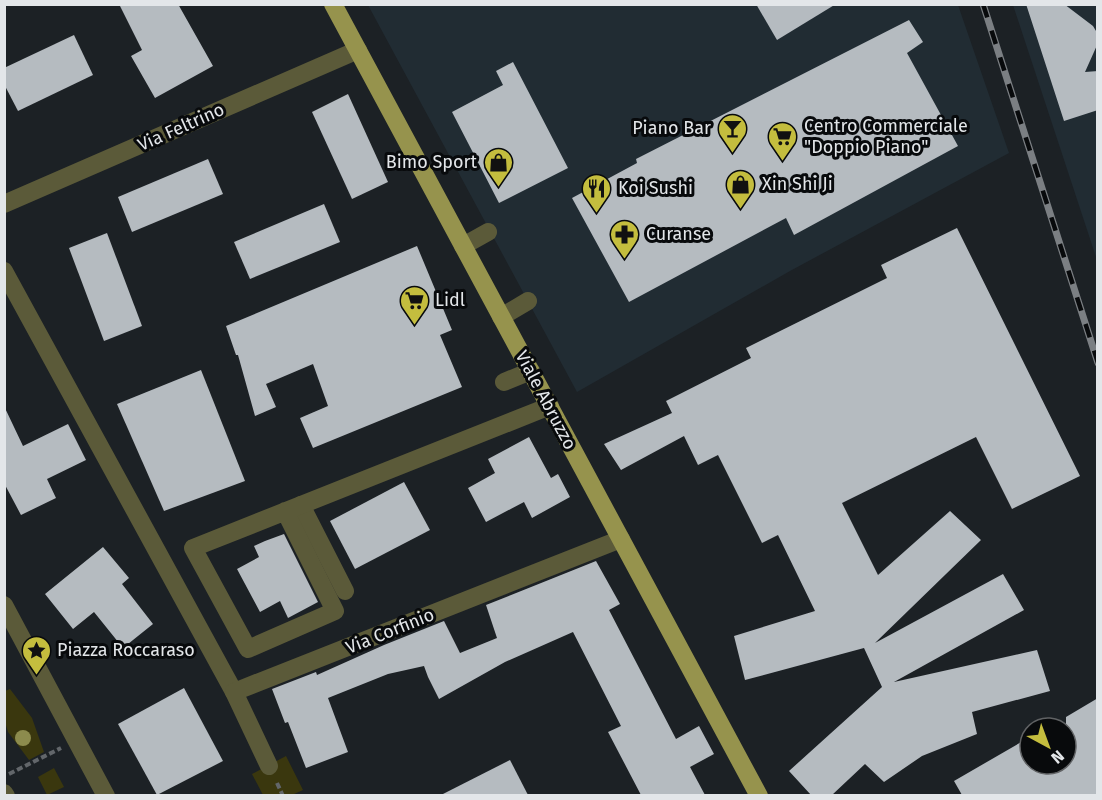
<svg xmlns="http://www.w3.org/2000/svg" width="1102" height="800" viewBox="0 0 1102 800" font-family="'Fira Sans',sans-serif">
	<rect width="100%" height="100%" fill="#1c2125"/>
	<!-- built -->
	<g fill="#212c33">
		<polygon points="368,5 958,5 1009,153 790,271 577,392"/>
		<polygon points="1013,5 1097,5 1097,260"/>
	</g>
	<!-- green -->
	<g fill="#3a370e">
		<polygon points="10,689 32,718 44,752 29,760 8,732 5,722 5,691"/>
		<polygon points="286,756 303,790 292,795 263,795 252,774"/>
		<polygon points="54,768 64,787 47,795 38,777"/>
	</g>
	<!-- building -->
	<g fill="#b5bbc0">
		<polygon points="119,4 178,4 213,66 155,98 131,56 142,50"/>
		<polygon points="756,4 836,4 777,40"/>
		<polygon points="1026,4 1064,4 1093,26 1096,31 1098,43 1085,72 1098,71 1098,110 1064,121"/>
		<polygon points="909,20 923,42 907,53 958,146 794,235 786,218 629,302 572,198 637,163 636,159"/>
		<polygon points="74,35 93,75 18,111 4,84 4,68"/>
		<polygon points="513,62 568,168 499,203 452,112 503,85 496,71"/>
		<polygon points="348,94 388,182 352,199 312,112"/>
		<polygon points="208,159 223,194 132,232 118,197"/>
		<polygon points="324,204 340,242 250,279 234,242"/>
		<polygon points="957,228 1080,476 1012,509 976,437 842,503 878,575 950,511 981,540 875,643 1003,574 1024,610 894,682 1037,650 1050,691 972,712 977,734 922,756 884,782 865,764 832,795 811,795 789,771 882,687 864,648 745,680 734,636 815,611 778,535 762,543 718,455 698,465 684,436 621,470 604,444 672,413 666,401 751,358 746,348 887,278 881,265"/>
		<polygon points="107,233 142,326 104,341 69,248"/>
		<polygon points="417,246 452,330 440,335 462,387 313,448 300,418 328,406 313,364 266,384 276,407 255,416 238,355 236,355 226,326"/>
		<polygon points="201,370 245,481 164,511 117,404"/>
		<polygon points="4,406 23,446 68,424 86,460 47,479 56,498 21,515 4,483"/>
		<polygon points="529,437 551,478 558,474 570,497 532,518 524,502 486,522 468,488 495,473 488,459"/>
		<polygon points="404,482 430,530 355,569 330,521"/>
		<polygon points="284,534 318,602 288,618 280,601 260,612 237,569 259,557 254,546 265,541"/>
		<polygon points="103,547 129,578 122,584 153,624 123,648 94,612 73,629 45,594"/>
		<polygon points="596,561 620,604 609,610 676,739 699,726 714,754 690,767 705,795 641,795 608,732 621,726 573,632 505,662 439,699 428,677 424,666 388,674 328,698 348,752 306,768 288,722 285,723 272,689 316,672 317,675 384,645 444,621 460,653 497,638 486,605"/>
		<polygon points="184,688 223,761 157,795 118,724"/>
		<polygon points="1098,698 1098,795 962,795 954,781 1030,737 1030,764 1066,764 1066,717"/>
		<polygon points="510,760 528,795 441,795"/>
	</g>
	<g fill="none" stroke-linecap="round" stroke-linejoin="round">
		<!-- path -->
		<g stroke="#62666a" stroke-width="4" stroke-dasharray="6 3" stroke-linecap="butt">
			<polyline points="9,774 61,748"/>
			<polyline points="277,783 283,796"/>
		</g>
		<!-- minor -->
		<g stroke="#5b5a39" stroke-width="18">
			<polyline points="4,204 358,50"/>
			<polyline points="463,246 488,232"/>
			<polyline points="4,271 234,692"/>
			<polyline points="501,317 528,301"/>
			<polyline points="504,382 531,371"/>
			<polyline points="301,505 345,591"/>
			<polyline points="285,511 335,611 248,649 193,548 550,406"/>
			<polyline points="4,605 106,796"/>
			<polyline points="269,766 234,692 621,539"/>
			<polyline points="4,793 6,796"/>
		</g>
		<!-- major -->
		<polyline stroke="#96934d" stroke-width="18" points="333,4 759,796"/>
		<defs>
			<polyline id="rail" points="983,4 1098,363"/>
		</defs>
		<!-- rail casing -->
		<use href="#rail" stroke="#7b7f83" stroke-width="7"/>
		<!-- rail -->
		<use href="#rail" stroke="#080a0c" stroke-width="4.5" stroke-dasharray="14" stroke-linecap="butt"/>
	</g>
	<!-- trees -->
	<circle fill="#8c8b4d" cx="23" cy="738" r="8"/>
	<!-- icons -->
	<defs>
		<symbol id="bar-pin" viewBox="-11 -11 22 30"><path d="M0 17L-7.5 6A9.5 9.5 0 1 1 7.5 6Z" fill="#c4bd3e" stroke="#080a0c"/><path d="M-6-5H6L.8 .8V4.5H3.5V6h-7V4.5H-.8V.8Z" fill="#111"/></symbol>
		<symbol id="supermarket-pin" viewBox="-11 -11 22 30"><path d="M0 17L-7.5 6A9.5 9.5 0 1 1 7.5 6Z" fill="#c4bd3e" stroke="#080a0c"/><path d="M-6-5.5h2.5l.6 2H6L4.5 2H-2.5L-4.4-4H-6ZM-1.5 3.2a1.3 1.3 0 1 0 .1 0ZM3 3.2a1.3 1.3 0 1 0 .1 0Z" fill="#111"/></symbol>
		<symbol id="shop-pin" viewBox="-11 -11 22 30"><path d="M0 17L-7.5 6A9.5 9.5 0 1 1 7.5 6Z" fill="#c4bd3e" stroke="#080a0c"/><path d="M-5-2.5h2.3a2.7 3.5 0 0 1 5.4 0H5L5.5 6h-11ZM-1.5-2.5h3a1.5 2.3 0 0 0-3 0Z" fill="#111"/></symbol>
		<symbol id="restaurant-pin" viewBox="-11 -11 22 30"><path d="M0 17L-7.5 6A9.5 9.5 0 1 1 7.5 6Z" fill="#c4bd3e" stroke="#080a0c"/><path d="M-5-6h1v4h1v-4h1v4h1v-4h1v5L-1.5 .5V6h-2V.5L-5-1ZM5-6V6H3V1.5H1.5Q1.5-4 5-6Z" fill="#111"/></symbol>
		<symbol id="pharmacy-pin" viewBox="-11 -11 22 30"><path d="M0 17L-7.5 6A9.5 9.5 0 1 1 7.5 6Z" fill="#c4bd3e" stroke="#080a0c"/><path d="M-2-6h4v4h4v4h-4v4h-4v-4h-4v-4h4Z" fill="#111"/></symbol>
		<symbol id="sight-pin" viewBox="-11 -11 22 30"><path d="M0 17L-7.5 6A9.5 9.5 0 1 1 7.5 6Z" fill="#c4bd3e" stroke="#080a0c"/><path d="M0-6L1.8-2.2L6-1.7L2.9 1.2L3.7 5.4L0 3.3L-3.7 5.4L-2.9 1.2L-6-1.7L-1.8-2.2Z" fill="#111"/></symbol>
	</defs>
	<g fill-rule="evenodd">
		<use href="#bar-pin" x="716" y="112" width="33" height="45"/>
		<use href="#supermarket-pin" x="766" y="120" width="33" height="45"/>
		<use href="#shop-pin" x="482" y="146" width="33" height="45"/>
		<use href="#shop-pin" x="724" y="168" width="33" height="45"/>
		<use href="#restaurant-pin" x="580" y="172" width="33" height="45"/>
		<use href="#pharmacy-pin" x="608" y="218" width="33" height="45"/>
		<use href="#supermarket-pin" x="398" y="284" width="33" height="45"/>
		<use href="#sight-pin" x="20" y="634" width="33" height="45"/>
	</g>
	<g text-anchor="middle" stroke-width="6" stroke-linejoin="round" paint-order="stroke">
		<!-- poi labels -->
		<g font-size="18" fill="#e3e6e9" stroke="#080a0c" text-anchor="start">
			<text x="804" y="132">Centro Commerciale<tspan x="804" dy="21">"Doppio Piano"</tspan></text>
			<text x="711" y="134" text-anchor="end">Piano Bar</text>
			<text x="477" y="168" text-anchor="end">Bimo Sport</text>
			<text x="762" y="190">Xin Shi Ji</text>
			<text x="618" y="194">Koi Sushi</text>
			<text x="646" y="240">Curanse</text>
			<text x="435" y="306">Lidl</text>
			<text x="57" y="656">Piazza Roccaraso</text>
		</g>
		<!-- street labels -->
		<g font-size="18" fill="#e3e6e9" stroke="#080a0c">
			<text transform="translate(181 127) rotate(-24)" y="6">Via Feltrino</text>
			<text transform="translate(546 400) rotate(62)" y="6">Viale Abruzzo</text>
			<text transform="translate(390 631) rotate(-22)" y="6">Via Corfinio</text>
		</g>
	</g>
	<!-- border -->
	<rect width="1102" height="800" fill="none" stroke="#e3e6e9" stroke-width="12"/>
	<!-- north arrow -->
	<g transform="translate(1048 746) rotate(139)"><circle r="28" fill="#080a0c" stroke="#606264" stroke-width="1.5"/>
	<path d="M0-4.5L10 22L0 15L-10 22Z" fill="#c4bd3e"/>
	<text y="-9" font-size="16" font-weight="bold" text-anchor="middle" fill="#e3e6e9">N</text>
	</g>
</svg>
